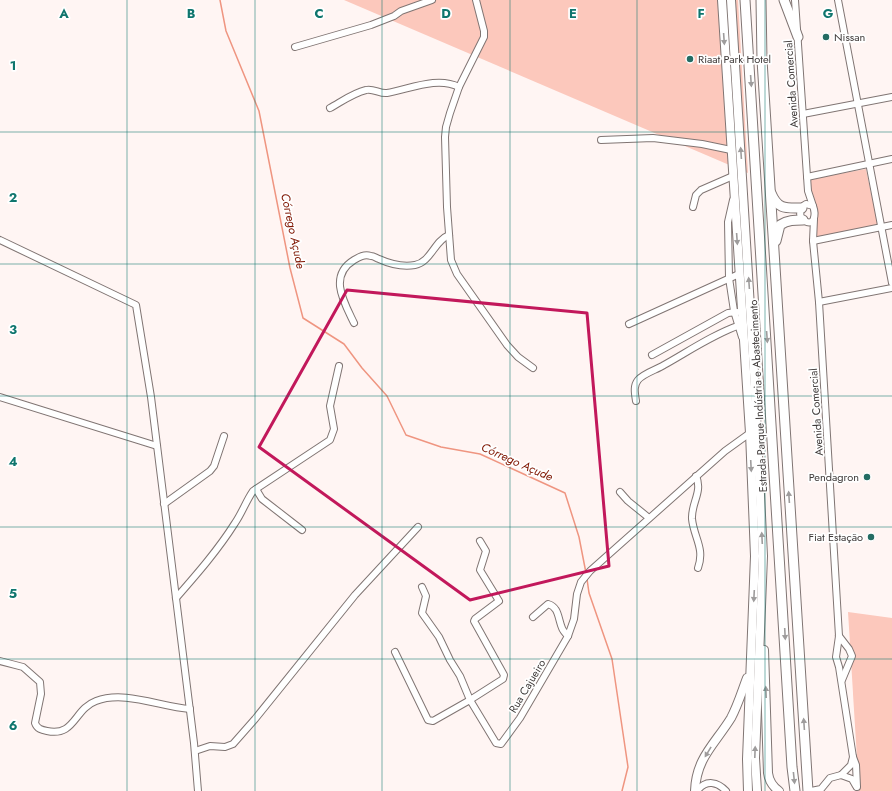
<svg xmlns="http://www.w3.org/2000/svg" width="892" height="791" viewBox="0 0 892 791" font-family="Jost,sans-serif">
	<rect width="100%" height="100%" fill="#fff5f3"/>
	<!-- green -->
	<g fill="#fcc8bc">
		<polygon points="344,0 738,0 748,173"/>
		<polygon points="866,169 878,226 816,237 809,179"/>
		<polygon points="848,612 892,618 892,791 859,791"/>
	</g>
	<g fill="none" stroke-linecap="round" stroke-linejoin="round">
		<!-- stream -->
		<g stroke="#ef9580" stroke-width="1.5">
			<polyline points="220,0 226,31 259,111 290,268 303,318 344,344 362,368 387,396 406,435 441,447 480,454 565,493 579,537 586,573"/>
			<polyline points="587,579 589,593 612,659 628,767 622,791"/>
		</g>
		<defs>
			<g id="minor">
				<polyline points="476,0 484,31 484,37 459,87 450,113 446,127 445,137 447,207 451,260 457,274 507,345 518,357 533,368"/>
				<polyline points="795,0 808,191 813,206"/>
				<polyline points="838,0 892,283"/>
				<polyline points="295,47 371,25 394,16 401,11 432,0"/>
				<path d="M330 108C341 102 353 93 366 90 373 88 380 94 387 93 410 89 437 76 459 87"/>
				<polyline points="803,114 892,97"/>
				<polyline points="601,140 653,138 702,144 731,150"/>
				<polyline points="807,177 892,159"/>
				<polyline points="733,200 728,222 729,278 734,311 742,337"/>
				<path d="M806 204 813 206C816 214 815 228 803 220 798 215 800 207 806 204Z"/>
				<polyline points="693,207 696,195 701,190 733,176"/>
				<polyline points="814,219 813,241 819,302 839,636 836,657 839,667 853,757 856,765 857,787"/>
				<polyline points="0,240 136,305 151,397 194,743 198,791"/>
				<polyline points="813,241 892,225"/>
				<polyline points="819,302 892,288"/>
				<path d="M354 323C344 302 328 276 354 260 359 257 364 254 371 256 374 256 376 258 379 259 390 264 403 267 415 265 431 262 434 241 449 235"/>
				<polyline points="629,324 739,274"/>
				<polyline points="652,355 728,313 737,312"/>
				<polyline points="0,397 157,446"/>
				<path d="M636 401C635 394 633 386 638 380 644 373 656 370 664 365 689 351 714 334 740 325"/>
				<path d="M696 476C703 492 691 503 692 519 694 538 705 548 698 568"/>
				<polyline points="256,489 262,499 302,530"/>
				<polyline points="620,492 628,501 649,518"/>
				<polyline points="164,504 210,471 214,466 224,436"/>
				<polyline points="422,587 426,596 422,613 439,637 450,660 460,676 470,700 503,679 504,675 474,621 475,619 499,601 480,570 486,551 480,541"/>
				<path d="M176 598C197 574 218 550 235 523 242 513 246 501 253 491L330 440 334 429 330 406 339 366"/>
				<path d="M533 617 548 604C559 607 558 619 562 628 563 631 566 634 568 636"/>
				<polyline points="839,636 849,649 852,656 842,680"/>
				<polyline points="395,652 428,720 433,721 470,700 496,743 501,744 520,718 568,636 574,619 577,594 581,582 590,571 725,451 750,433"/>
				<path d="M0 661 23 667 40 682 41 694 35 723C37 729 42 730 47 731 75 737 74 709 96 701 125 690 160 707 190 709"/>
				<polyline points="195,751 210,746 225,747 233,744 255,719 355,595 418,527"/>
				<polyline points="841,775 851,765 853,757"/>
				<path d="M697 791C706 779 718 782 726 791"/>
				<polyline points="811,791 821,789 830,778 841,775 852,779 856,786"/>
			</g>
			<g id="major">
				<polyline points="722,0 750,433 755,556 747,759 748,791"/>
				<polyline points="731,0 754,372 763,556 755,758 757,791"/>
				<path d="M764 650 768 773C769 781 772 786 779 791"/>
				<path d="M695 791C696 758 715 744 731 718 738 705 742 691 747 678"/>
			</g>
			<g id="highway">
				<polyline points="745,0 792,767 795,791"/>
				<polyline points="761,0 762,60 808,791"/>
				<polyline points="784,0 798,37"/>
				<path d="M771 193C778 210 786 208 802 208"/>
				<path d="M776 241 780 225C788 220 794 220 803 220"/>
			</g>
		</defs>
		<!-- minor casing -->
		<use href="#minor" stroke="#807573" stroke-width="8"/>
		<!-- major casing -->
		<use href="#major" stroke="#807573" stroke-width="10"/>
		<!-- highway casing -->
		<use href="#highway" stroke="#807573" stroke-width="11"/>
		<!-- minor -->
		<use href="#minor" stroke="#fff" stroke-width="6"/>
		<!-- major -->
		<use href="#major" stroke="#fff" stroke-width="8"/>
		<!-- highway -->
		<use href="#highway" stroke="#fff" stroke-width="9"/>
	</g>
	<!-- one-way arrows -->
	<defs><path id="oneway-solid" d="M-6-.8H1V-3.2L6.5 0L1 3.2V.8H-6Z"/></defs>
	<g fill="#9e9c9c">
		<use href="#oneway-solid" transform="translate(724 39) rotate(86)"/>
		<use href="#oneway-solid" transform="translate(751 81) rotate(86)"/>
		<use href="#oneway-solid" transform="translate(741 153) rotate(-94)"/>
		<use href="#oneway-solid" transform="translate(737 239) rotate(86)"/>
		<use href="#oneway-solid" transform="translate(749 283) rotate(-94)"/>
		<use href="#oneway-solid" transform="translate(767 337) rotate(86)"/>
		<use href="#oneway-solid" transform="translate(751 466) rotate(87)"/>
		<use href="#oneway-solid" transform="translate(789 497) rotate(-94)"/>
		<use href="#oneway-solid" transform="translate(762 538) rotate(-93)"/>
		<use href="#oneway-solid" transform="translate(754 596) rotate(93)"/>
		<use href="#oneway-solid" transform="translate(785 634) rotate(87)"/>
		<use href="#oneway-solid" transform="translate(766 692) rotate(-92)"/>
		<use href="#oneway-solid" transform="translate(804 724) rotate(-94)"/>
		<use href="#oneway-solid" transform="translate(708 752) rotate(121)"/>
		<use href="#oneway-solid" transform="translate(755 752) rotate(-88)"/>
		<use href="#oneway-solid" transform="translate(794 778) rotate(84)"/>
	</g>
	<!-- marked area -->
	<path fill="none" stroke="#c2185b" stroke-width="3" stroke-linejoin="round" d="M347 290 587 313 609 566 470 600 259 447Z"/>
	<!-- grid -->
	<path fill="none" stroke="#0f766e" stroke-width="1" stroke-opacity="0.55" d="M127 0V791M255 0V791M382 0V791M510 0V791M637 0V791M765 0V791M0 132H892M0 264H892M0 396H892M0 527H892M0 659H892"/>
	<!-- markers -->
	<g fill="#246c63" stroke="#fff" stroke-width="1.5">
		<circle cx="826" cy="37" r="4"/>
		<circle cx="690" cy="59" r="4"/>
		<circle cx="867" cy="477" r="4"/>
		<circle cx="871" cy="537" r="4"/>
	</g>
	<g text-anchor="middle" stroke-width="3.5" stroke-linejoin="round" paint-order="stroke">
		<!-- poi labels -->
		<g font-size="11" fill="#3e3938" stroke="#fff" text-anchor="start">
			<text x="834" y="41">Nissan</text>
			<text x="698" y="63">Riaat Park Hotel</text>
			<text x="859" y="481" text-anchor="end">Pendagron</text>
			<text x="863" y="541" text-anchor="end">Fiat Estação</text>
		</g>
		<!-- street labels -->
		<g font-size="11" fill="#3e3938" stroke="#fff">
			<text transform="translate(791 84) rotate(-94)" y="4">Avenida Comercial</text>
			<text transform="translate(758 396) rotate(-93)" y="4">Estrada Parque Indústria e Abastecimento</text>
			<text transform="translate(816 412) rotate(-94)" y="4">Avenida Comercial</text>
			<text transform="translate(527 686) rotate(-59)" y="4">Rua Cajueiro</text>
		</g>
		<!-- water labels -->
		<g font-size="12" font-style="italic" fill="#7f1500" stroke="#fff">
			<text transform="translate(293 231) rotate(78)" y="4">Córrego Açude</text>
			<text transform="translate(517 462) rotate(24)" y="4">Córrego Açude</text>
		</g>
	</g>
	<g font-size="13" text-anchor="middle" font-weight="bold" fill="#0f766e" stroke="#fff" stroke-width="3.5" stroke-linejoin="round" paint-order="stroke">
		<text x="64" y="18">A</text>
		<text x="191" y="18">B</text>
		<text x="319" y="18">C</text>
		<text x="446" y="18">D</text>
		<text x="573" y="18">E</text>
		<text x="701" y="18">F</text>
		<text x="828" y="18">G</text>
		<text x="13" y="70">1</text>
		<text x="13" y="202">2</text>
		<text x="13" y="334">3</text>
		<text x="13" y="466">4</text>
		<text x="13" y="598">5</text>
		<text x="13" y="730">6</text>
	</g>
</svg>
